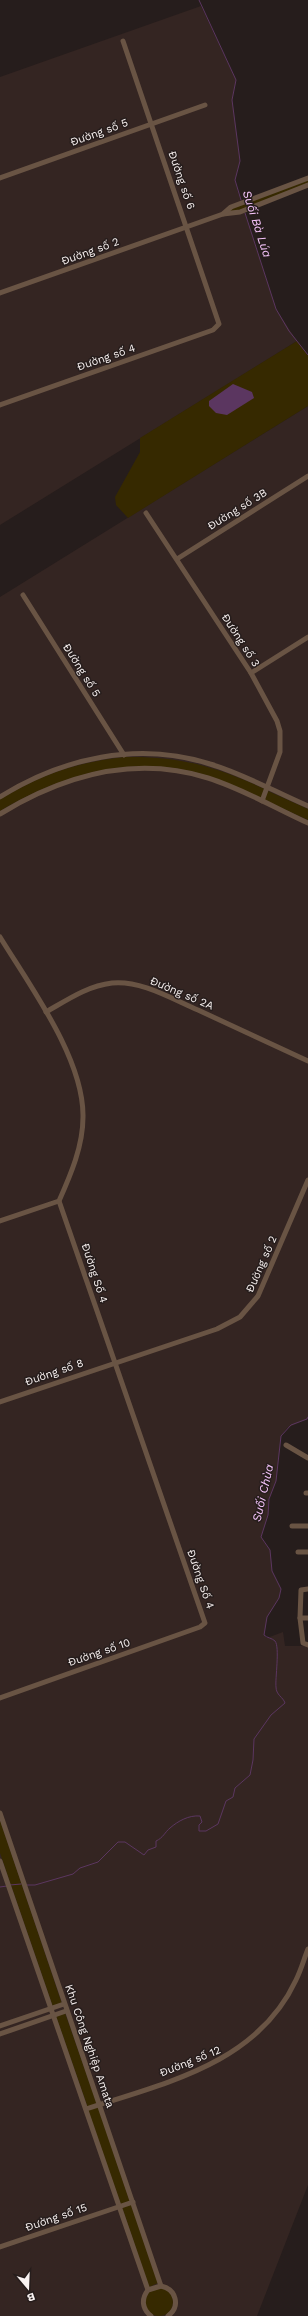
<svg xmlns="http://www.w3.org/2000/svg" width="308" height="2316" viewBox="0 0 308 2316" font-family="'Work Sans',sans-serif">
	<rect width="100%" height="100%" fill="#261d1c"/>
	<!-- built -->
	<g fill="#342522">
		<polygon points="201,6 236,80 232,100 240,161 235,180 238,192 276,309 297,341 0,525 0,77"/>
		<polygon points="308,406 308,1417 307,1419 287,1428 281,1436 276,1481 269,1499 268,1515 261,1537 270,1550 272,1571 281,1589 279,1598 267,1617 264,1635 267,1638 283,1632 285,1646 308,1646 308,2185 257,2316 0,2316 0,597"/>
	</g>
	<!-- green -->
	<g fill="#362900">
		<polygon points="308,179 308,184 239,210 227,212 232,208"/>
		<polygon points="297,341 308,355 308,406 128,518 116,505 115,497 140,452 140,438"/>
		<path d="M124 757C180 756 214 766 265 789L262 798C244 791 227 782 209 776 136 753 63 773 0 811V799C44 774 73 763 124 757Z"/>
		<polygon points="268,791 308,809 308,820 264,800"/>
		<polygon points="0,1820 62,2004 53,2007 0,1853"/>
		<polygon points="65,2013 97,2104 88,2108 56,2016"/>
		<polygon points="98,2107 130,2202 121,2205 88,2110"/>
		<polygon points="131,2204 158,2283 149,2287 122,2207"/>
		<circle cx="159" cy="2302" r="14"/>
	</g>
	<!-- water -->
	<polygon fill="#5b3660" points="233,384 252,392 254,398 227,415 216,413 209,406 209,401"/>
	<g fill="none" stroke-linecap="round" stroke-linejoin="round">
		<!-- stream -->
		<g stroke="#5b3660" stroke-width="1">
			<polyline points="199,0 236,80 232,100 240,161 235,180 241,200"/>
			<polyline points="245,213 276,309 289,331 308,355"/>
			<polyline points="10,1885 21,1884"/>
			<path d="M26 1885H35L73 1874 80 1868 98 1862 118 1842H125L144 1855 148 1850 156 1847V1841C163 1838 165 1832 170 1828 178 1821 189 1815 200 1816L202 1822 199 1825V1831H206L218 1824 226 1801 233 1797 235 1788 250 1775 253 1760 254 1739 271 1715 285 1703C283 1697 276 1695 276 1687 275 1679 280 1647 275 1641 272 1638 267 1638 264 1635L267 1617 279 1598 281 1589 272 1571 270 1550 261 1537 268 1515 269 1499 276 1481 281 1436 291 1425 307 1419 308 1417"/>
			<polyline points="0,1887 7,1886"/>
		</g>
		<!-- minor -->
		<g stroke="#695444" stroke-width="5">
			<polyline points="0,178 205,105"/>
			<polyline points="223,214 240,212 308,185"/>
			<polyline points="0,293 223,214 231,207 308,178"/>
			<polyline points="0,405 213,330 219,324 123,41"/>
			<polyline points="146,513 251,673 277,721 280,731 280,752 262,801"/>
			<polyline points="177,559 308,476"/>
			<polyline points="23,595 124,755"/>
			<polyline points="251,673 308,637"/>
			<path d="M0 797C62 758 138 741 210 764 244 774 275 792 308 806"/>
			<path d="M0 814C64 775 134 755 208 778 243 789 275 808 308 823"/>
			<path d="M0 937C30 986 84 1059 83 1117 83 1146 71 1174 59 1201L205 1623 200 1627 0 1698"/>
			<path d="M46 1012C67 1000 87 986 112 983 141 980 172 999 198 1010 235 1027 271 1044 308 1061"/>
			<polyline points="0,1221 59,1201"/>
			<polyline points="0,1402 217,1329 240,1317 258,1296 308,1180"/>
			<polyline points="286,1445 308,1458"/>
			<polyline points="306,1493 308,1493"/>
			<polyline points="292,1526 308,1526"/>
			<polyline points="298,1552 308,1552"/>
			<polyline points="308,1589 301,1590 300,1618 303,1643 308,1645"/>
			<polyline points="300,1618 308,1618"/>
			<polyline points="0,1813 161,2286"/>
			<polyline points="0,1861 148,2290"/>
			<polyline points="0,2026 64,2004"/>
			<polyline points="0,2034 66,2011"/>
			<path d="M86 2109C165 2083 257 2064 296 1980 301 1970 304 1959 308 1949"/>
			<polyline points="0,2247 133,2202"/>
			<path d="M151 2316C142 2309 141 2299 148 2290L161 2286C176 2289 181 2306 168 2316"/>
		</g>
	</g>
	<g text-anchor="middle" stroke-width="3" stroke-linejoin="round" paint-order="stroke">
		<!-- street labels -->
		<g font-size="11" fill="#f9f2f1" stroke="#261d1c">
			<text transform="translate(99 132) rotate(-20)" y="4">Đường số 5</text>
			<text transform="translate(182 180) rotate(71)" y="4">Đường số 6</text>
			<text transform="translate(90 251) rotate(-20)" y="4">Đường số 2</text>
			<text transform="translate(106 357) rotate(-19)" y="4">Đường số 4</text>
			<text transform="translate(237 509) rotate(-32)" y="4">Đường số 3B</text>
			<text transform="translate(241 640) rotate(57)" y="4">Đường số 3</text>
			<text transform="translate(82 670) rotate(58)" y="4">Đường số 5</text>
			<text transform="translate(182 993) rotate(23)" y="4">Đường số 2A</text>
			<text transform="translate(261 1264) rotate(-66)" y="4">Đường số 2</text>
			<text transform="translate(95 1273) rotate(72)" y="4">Đường Số 4</text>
			<text transform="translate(54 1372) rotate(-19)" y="4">Đường số 8</text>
			<text transform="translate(201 1579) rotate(71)" y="4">Đường Số 4</text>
			<text transform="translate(99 1652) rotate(-19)" y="4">Đường số 10</text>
			<text transform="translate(90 2046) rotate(71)" y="4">Khu Công Nghiệp Amata</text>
			<text transform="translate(190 2061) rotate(-22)" y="4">Đường số 12</text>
			<text transform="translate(56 2217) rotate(-19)" y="4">Đường số 15</text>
		</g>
		<!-- water labels -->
		<g font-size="12" font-style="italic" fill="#f5c4fa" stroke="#261d1c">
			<text transform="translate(257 224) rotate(72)" y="4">Suối Bà Lúa</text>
			<text transform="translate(263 1493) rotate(-77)" y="4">Suối Chùa</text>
		</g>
	</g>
	<!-- north arrow -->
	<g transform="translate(28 2288) rotate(161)" stroke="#261d1c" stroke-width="3" paint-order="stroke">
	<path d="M0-3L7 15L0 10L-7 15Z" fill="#f9f2f1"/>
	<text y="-6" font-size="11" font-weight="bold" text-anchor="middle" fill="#f9f2f1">B</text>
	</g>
</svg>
